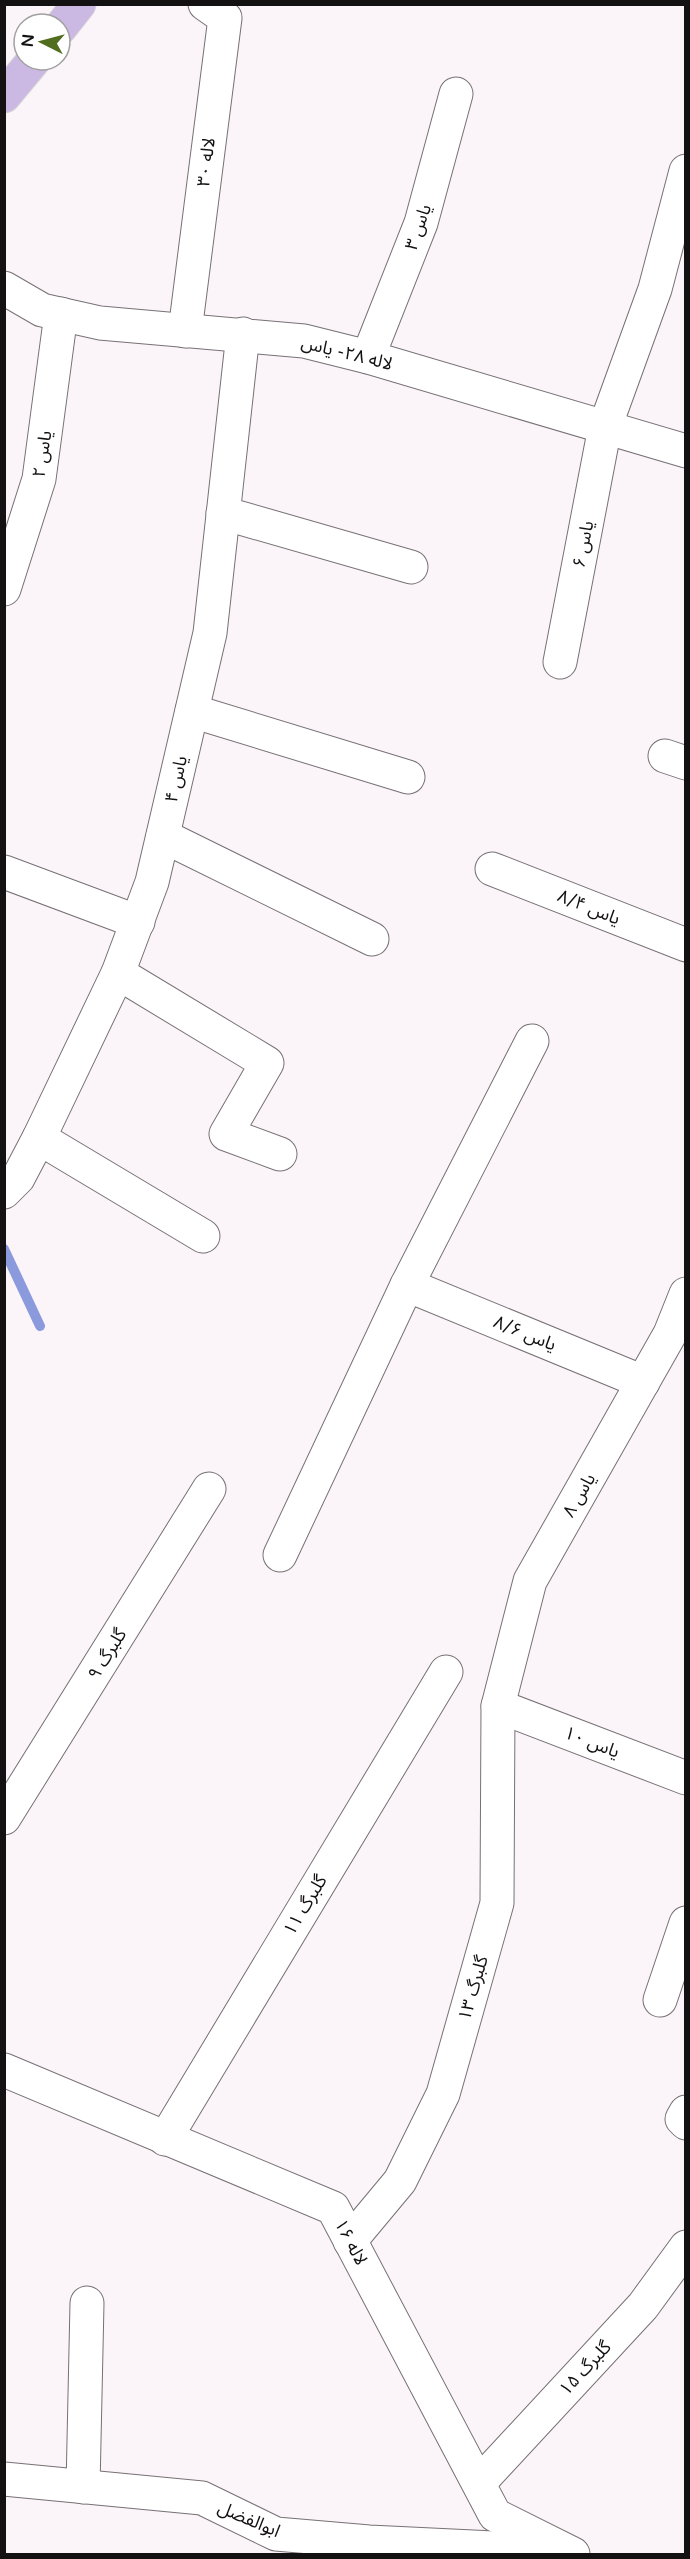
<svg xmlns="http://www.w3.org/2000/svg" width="690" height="2559" viewBox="0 0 690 2559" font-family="'Varela Round','Noto Sans Arabic',sans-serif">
	<rect width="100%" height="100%" fill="#fbf4f9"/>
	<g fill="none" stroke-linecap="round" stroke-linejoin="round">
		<!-- stream -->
		<polyline stroke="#8b9adc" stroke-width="10" points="4,1249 40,1326"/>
		<defs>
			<g id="minor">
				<polyline points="4,288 42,310 100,323 304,341 368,357 686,451"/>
				<polyline points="185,331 225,18 205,4"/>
				<polyline points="368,357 421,223 456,94"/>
				<polyline points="223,513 411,567"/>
				<polyline points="4,589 39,479 61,314"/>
				<polyline points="560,662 605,427 655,289 686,171"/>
				<polyline points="192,711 408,777"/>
				<polyline points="665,756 686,763"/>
				<polyline points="163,836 372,939"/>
				<polyline points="492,869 686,945"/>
				<polyline points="4,872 138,922"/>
				<polyline points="118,973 267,1063 226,1134 280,1154"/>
				<polyline points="39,1138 203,1236"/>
				<polyline points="4,1192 18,1178 39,1138 118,973 152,882 210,633 243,334"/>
				<polyline points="407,1285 643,1382"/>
				<polyline points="280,1555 407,1285 532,1041"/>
				<polyline points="498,1706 686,1778"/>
				<polyline points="4,1818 209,1489"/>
				<polyline points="660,2000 686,1923"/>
				<polyline points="4,2070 333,2208 495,2515 573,2554"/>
				<polyline points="686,2112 682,2119 686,2123"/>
				<polyline points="165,2139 446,1672"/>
				<polyline points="350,2241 400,2181 443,2094 497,1903 498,1706 530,1581 670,1334 686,1294"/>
				<polyline points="4,2479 202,2498 276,2534 369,2542 554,2551"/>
				<polyline points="479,2483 643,2306 686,2247"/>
				<polyline points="83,2487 87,2303"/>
			</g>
			<g id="primary">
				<polyline points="60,28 79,4"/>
				<polyline points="4,96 34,60"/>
			</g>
		</defs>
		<!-- minor casing -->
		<use href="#minor" stroke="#777175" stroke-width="35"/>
		<!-- primary casing -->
		<use href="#primary" stroke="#d5d4d5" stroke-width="35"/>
		<!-- minor -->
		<use href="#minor" stroke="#fff" stroke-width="33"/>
		<!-- primary -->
		<use href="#primary" stroke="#cbb8e3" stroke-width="33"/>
	</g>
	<g text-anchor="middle" stroke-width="4.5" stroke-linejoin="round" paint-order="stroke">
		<!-- street labels -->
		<g font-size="18" fill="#141113" stroke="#fff">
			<text transform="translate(206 162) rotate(-83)" y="6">لاله ۳۰</text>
			<text transform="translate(418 227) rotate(-71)" y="6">یاس ۳</text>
			<text transform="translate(347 353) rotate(14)" y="6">لاله ۲۸- یاس</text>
			<text transform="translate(42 454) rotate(-81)" y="6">یاس ۲</text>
			<text transform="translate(583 544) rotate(-79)" y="6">یاس ۶</text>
			<text transform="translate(176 779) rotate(-77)" y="6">یاس ۴</text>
			<text transform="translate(589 907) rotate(22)" y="6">یاس ۸/۴</text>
			<text transform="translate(525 1333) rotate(22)" y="6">یاس ۸/۶</text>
			<text transform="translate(579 1495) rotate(-60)" y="6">یاس ۸</text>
			<text transform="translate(107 1654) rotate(-58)" y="6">گلبرگ ۹</text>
			<text transform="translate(592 1742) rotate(21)" y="6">یاس ۱۰</text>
			<text transform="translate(305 1905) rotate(-59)" y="6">گلبرگ ۱۱</text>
			<text transform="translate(473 1988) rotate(-74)" y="6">گلبرگ ۱۳</text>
			<text transform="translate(351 2242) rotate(62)" y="6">لاله ۱۶</text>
			<text transform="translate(585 2368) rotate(-47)" y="6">گلبرگ ۱۵</text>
			<text transform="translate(249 2519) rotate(23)" y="6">ابوالفضل</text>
		</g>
	</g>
	<!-- border -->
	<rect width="690" height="2559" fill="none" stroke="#141113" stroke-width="12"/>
	<!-- north arrow -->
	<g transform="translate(42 42) rotate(276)"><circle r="28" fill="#ffffff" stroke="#a1a0a1" stroke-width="1.5"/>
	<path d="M0-4.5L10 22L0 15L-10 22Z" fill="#516d20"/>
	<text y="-9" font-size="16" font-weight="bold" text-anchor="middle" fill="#141113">N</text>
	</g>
</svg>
